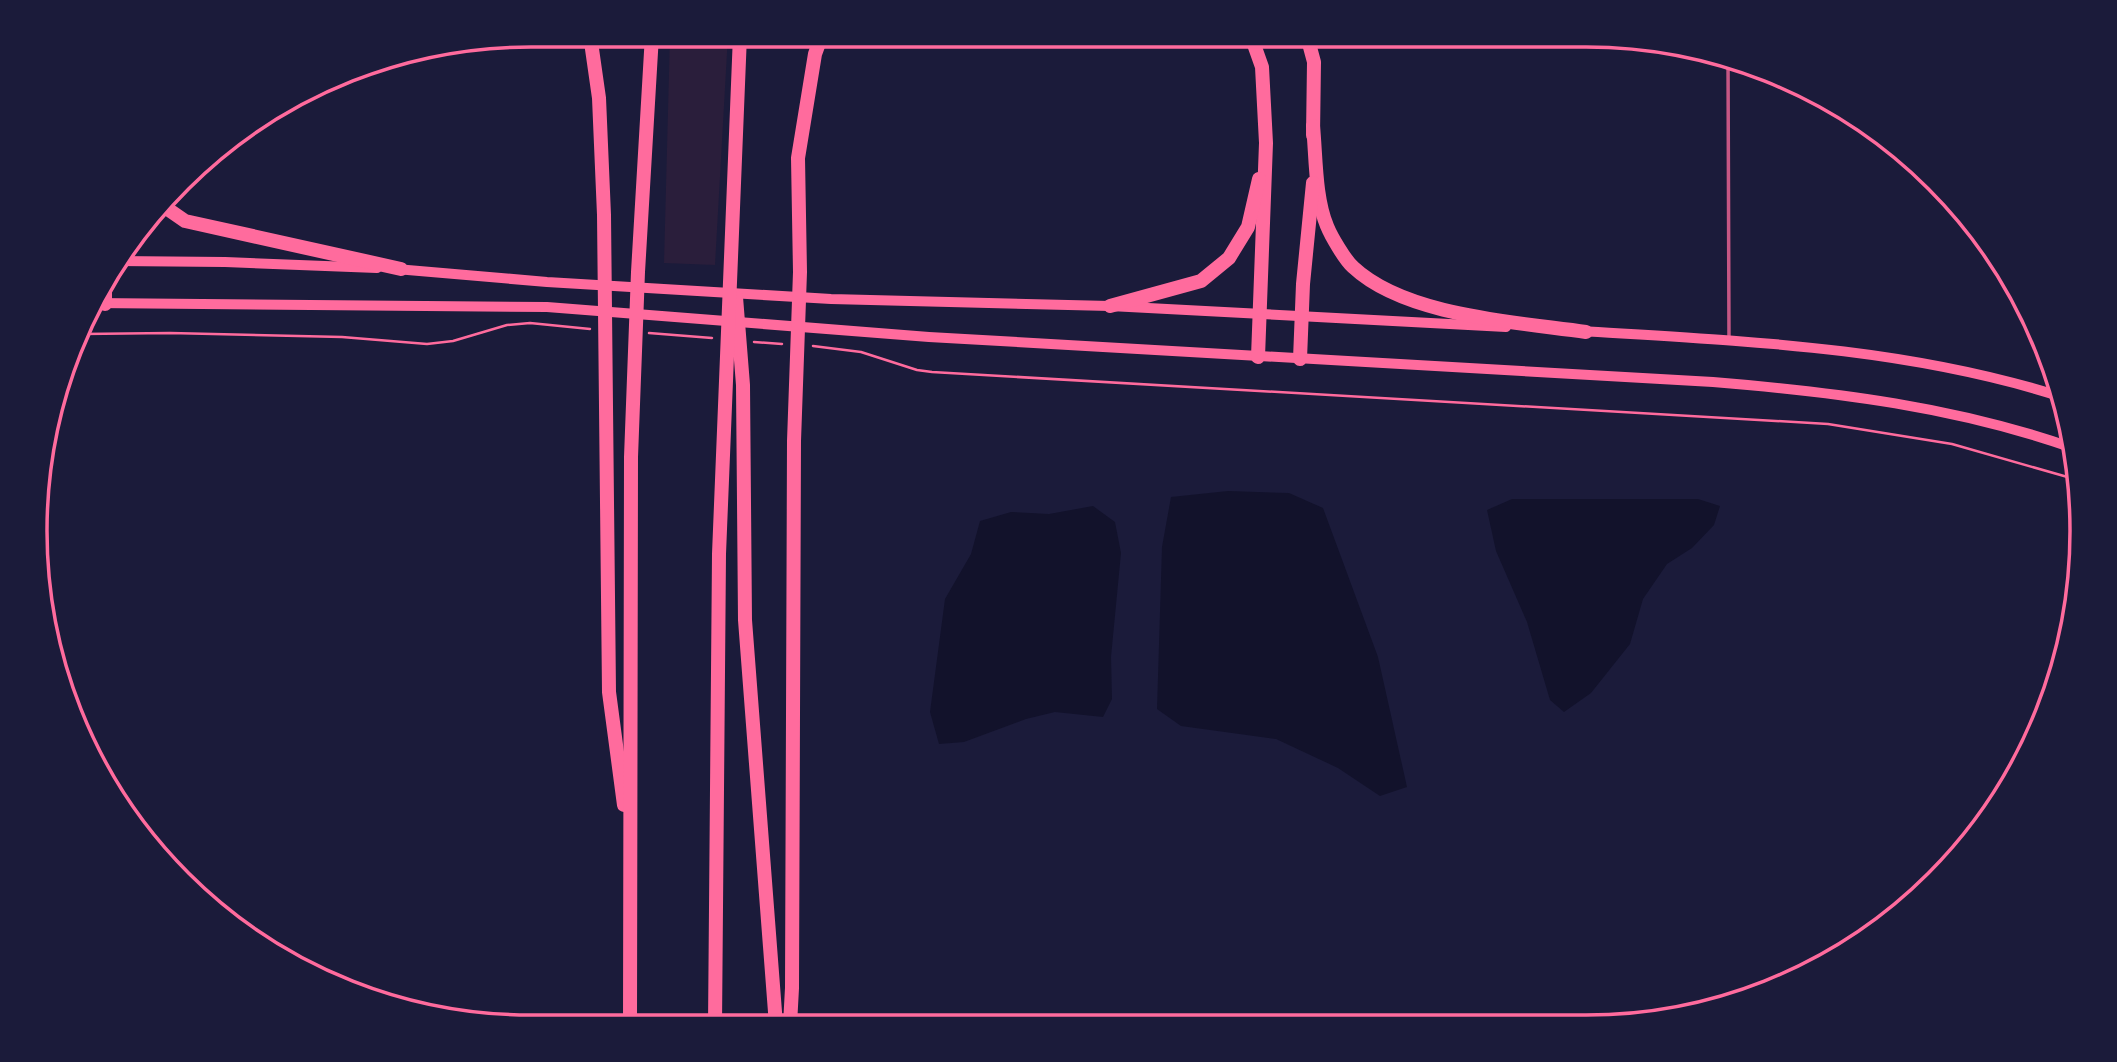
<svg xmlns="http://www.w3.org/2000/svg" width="2117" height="1062" viewBox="0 0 2117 1062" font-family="Helvetica,sans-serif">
	<rect width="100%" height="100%" fill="#1b1b3a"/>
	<!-- green -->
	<polygon fill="#2a1e3b" points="670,35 728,35 715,265 664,263"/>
	<!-- water -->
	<g fill="#12122b">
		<polygon points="1228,491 1289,493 1323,508 1378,657 1407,787 1380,796 1338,768 1276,739 1181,726 1157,709 1162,547 1171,497"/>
		<polygon points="1512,499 1698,499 1720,506 1714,525 1692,548 1667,564 1643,599 1630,644 1591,693 1564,712 1550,700 1527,622 1496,551 1487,510"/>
		<polygon points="1093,506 1115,522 1121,553 1111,657 1112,699 1103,717 1055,712 1026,719 964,742 939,744 930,712 945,599 971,554 980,521 1011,512 1049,514"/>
	</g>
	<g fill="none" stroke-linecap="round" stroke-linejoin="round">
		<!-- path -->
		<g stroke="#ff6b9d" stroke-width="2.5">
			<polyline points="649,333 712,338"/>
			<polyline points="82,334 170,333 342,337 427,344 453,341 507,325 530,323 590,329"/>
			<polyline points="754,342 782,344"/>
			<polyline points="813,346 861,352 917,370 932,372 1828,424 1952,444 2078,480"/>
		</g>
		<!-- service -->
		<polyline stroke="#c65784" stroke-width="3.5" points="1728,57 1729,339"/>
		<!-- secondary -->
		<g stroke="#ff6b9d" stroke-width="10">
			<polyline points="117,261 225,262 377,268"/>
			<polyline points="396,269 547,282 831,299 1110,306 1506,327"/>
			<path d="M94 303 547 307 929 337 1713 382C1836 392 1956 407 2073 448"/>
			<path d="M1581 331C1743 341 1906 347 2062 397"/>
		</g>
		<!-- motorway -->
		<g stroke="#ff6b9d" stroke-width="14">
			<polyline points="590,35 599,98 604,215 609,692 624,805"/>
			<polyline points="1251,36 1262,67 1266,143 1258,357"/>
			<polyline points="1307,36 1314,62 1313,135"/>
			<path d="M1313 126C1316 156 1315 198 1327 226 1331 236 1345 260 1353 267 1405 316 1516 322 1586 332"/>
			<polyline points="159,203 185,221 401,269"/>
			<polyline points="105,278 105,304"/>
			<polyline points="736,297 743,385 745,620 776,1025"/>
			<polyline points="1110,306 1201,281 1229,258 1248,227 1259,179"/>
			<polyline points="1300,359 1303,284 1313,183"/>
			<polyline points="715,1025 719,554 740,35"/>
			<polyline points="790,1025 792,988 794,441 800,272 798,158 815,54 822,35"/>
			<polyline points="630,1026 631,457 638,272 652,35"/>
		</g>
	</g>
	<!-- crop -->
	<path d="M0 0H2117V1062H0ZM531 47H1586A484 484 0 0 1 2070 531V531A484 484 0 0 1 1586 1015H531A484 484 0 0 1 47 531V531A484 484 0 0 1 531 47Z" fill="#1b1b3a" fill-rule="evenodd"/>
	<path fill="none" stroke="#ff6b9d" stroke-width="3.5" d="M531 47H1586A484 484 0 0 1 2070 531V531A484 484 0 0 1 1586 1015H531A484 484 0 0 1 47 531V531A484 484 0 0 1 531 47Z"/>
</svg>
